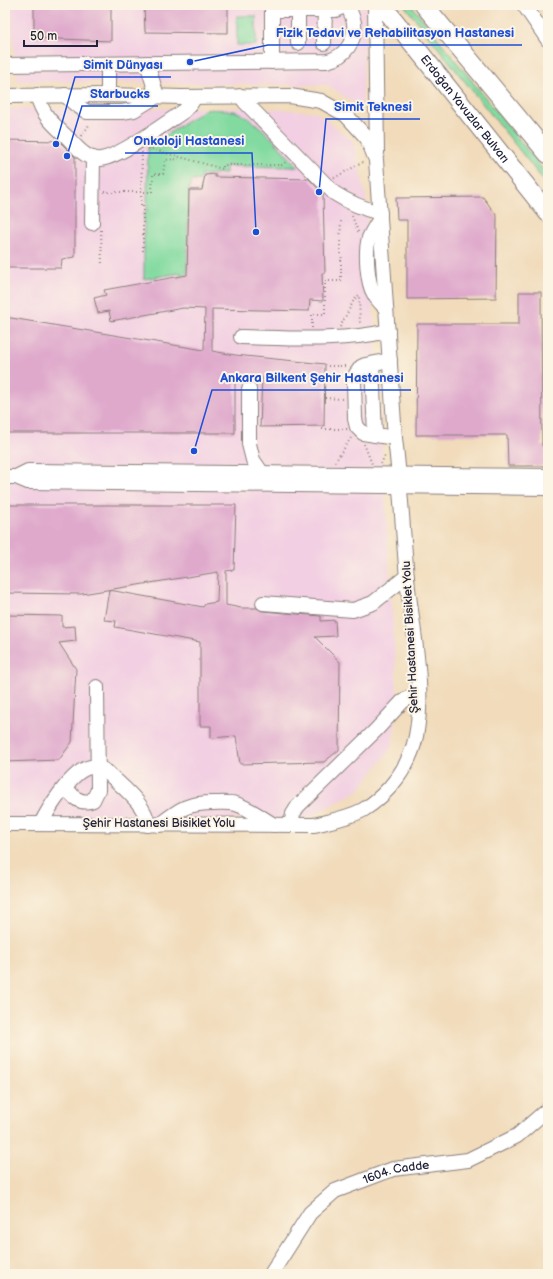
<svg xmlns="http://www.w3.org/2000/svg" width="553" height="1279" viewBox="0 0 553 1279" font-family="'Balsamiq Sans',sans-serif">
	<rect width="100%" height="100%" fill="#fcf5e5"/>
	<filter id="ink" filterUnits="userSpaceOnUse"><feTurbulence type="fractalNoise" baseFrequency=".025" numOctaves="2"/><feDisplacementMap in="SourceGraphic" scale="8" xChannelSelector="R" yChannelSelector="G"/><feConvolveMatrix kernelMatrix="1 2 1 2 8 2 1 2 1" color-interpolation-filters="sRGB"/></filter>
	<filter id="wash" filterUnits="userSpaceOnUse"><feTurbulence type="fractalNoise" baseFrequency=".012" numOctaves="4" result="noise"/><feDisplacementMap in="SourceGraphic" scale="16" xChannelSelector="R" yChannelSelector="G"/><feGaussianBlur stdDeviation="0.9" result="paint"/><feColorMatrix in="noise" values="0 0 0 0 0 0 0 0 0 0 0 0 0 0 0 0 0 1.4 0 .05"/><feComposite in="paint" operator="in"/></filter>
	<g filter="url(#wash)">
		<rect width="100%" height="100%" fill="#f1dbbb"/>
		<!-- built -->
		<g fill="#f2cfe2">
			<polygon points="12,5 364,5 366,7 362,108 327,85 18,81 13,42"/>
			<polygon points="257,108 316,112 353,141 366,197 398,706 392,747 359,790 305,819 5,819 5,109"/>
		</g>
		<!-- green -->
		<g fill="#82daa0" stroke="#527e6e">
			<polygon points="404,5 411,5 548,176 548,186"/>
			<rect x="237" y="16" width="19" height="29"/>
			<path d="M206 109C216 110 227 109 237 112 258 120 282 150 298 167L226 166V173L201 175V180L192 181 189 190 187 276 183 277 181 273 144 279V212H147L148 147Z"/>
		</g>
		<g id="blocks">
			<!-- building -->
			<g fill="#dfa9cc">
				<polygon points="34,5 111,5 111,41 34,38"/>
				<polygon points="144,5 228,5 228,33 145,32"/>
				<polygon points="5,140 59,141 75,157 75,257 62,259 61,268 5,268"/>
				<polygon points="215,174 215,177 309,179 323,194 325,273 322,273 323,301 310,300 309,311 212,309 212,351 235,355 325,364 324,426 260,427 262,377 235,378 235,433 5,433 5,317 204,350 205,309 183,308 111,321 109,311 98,313 94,298 106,295 104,290 187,275 189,190 202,190 205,175"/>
				<polygon points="483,197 497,216 496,298 407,299 407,220 397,220 396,198"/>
				<polygon points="519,292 541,292 542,446 548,445 548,466 508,466 507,435 416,435 417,324 519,324"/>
				<polygon points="5,505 236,505 234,570 226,571 226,605 241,608 257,608 262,611 321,616 321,621 335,620 336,636 315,637 340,662 339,750 324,762 240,764 236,736 211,738 211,726 200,726 200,642 115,627 116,621 104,620 109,590 203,607 205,604 217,602 218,572 82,594 5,593"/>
				<polygon points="5,615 62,616 62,627 75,626 76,641 59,643 76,669 72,742 59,760 5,762"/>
			</g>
		</g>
	</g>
	<g filter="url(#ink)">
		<use href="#blocks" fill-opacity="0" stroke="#8a7e7b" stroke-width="1"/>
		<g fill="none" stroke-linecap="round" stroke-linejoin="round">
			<defs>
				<g id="minor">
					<polyline points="375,5 377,153"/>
					<polyline points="524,5 548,40"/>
					<polyline points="272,10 335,10 347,5"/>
					<polyline points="298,43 298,5"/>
					<polyline points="324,43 325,10"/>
					<polyline points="272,62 272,5"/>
					<polyline points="147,63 157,96"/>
					<polyline points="108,64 108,95"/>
					<path d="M5 65 327 61C345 57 356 41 354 23 353 17 350 11 347 5"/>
					<path d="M37 95C43 116 52 123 67 137 75 145 84 157 96 159 114 162 167 122 184 111L190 105 195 97"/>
					<polyline points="65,95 75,104 87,112 122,112 134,110 157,96"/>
					<path d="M5 96 108 95 181 97 290 96 321 101 346 115 367 138 376 160 395 438C401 488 403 538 408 588 414 636 425 689 416 736 410 766 389 794 363 810 348 818 330 821 314 825L5 824"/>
					<path d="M241 96 245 102 334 193C348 202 364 209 380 213"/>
					<path d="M380 219C376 225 372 231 369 238 365 251 367 283 374 294 377 300 382 304 386 309"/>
					<polyline points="92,223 93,158"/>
					<path d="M241 337C288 338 342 342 388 331"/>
					<polyline points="390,360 365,365 361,367 356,374 354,381 355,419 357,427 363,433 395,438"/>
					<polyline points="372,364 375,435"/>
					<polyline points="249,389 249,444 253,460 262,473"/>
					<polyline points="5,477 16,477 28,482 548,488"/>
					<polyline points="16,477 28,471 548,476"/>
					<polyline points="263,603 353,610 373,603 407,576"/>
					<path d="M66 786C71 797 81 805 93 800L98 790 97 687"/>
					<path d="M41 824C48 809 70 774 87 768 94 765 101 768 107 772 122 787 146 804 148 825"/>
					<path d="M159 825C180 809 187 803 214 803 221 803 229 802 236 804 249 808 262 818 274 825"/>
					<polyline points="291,825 293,814 298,806 376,730 402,702 408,698 419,698"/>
					<path id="s1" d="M271 1274 310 1213 335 1191 393 1169 468 1160 517 1136 548 1109"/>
				</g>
				<g id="major">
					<path id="s2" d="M382 5 548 213"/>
					<polyline points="424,5 548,154"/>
				</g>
			</defs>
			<!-- minor casing -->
			<use href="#minor" stroke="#8a7e7b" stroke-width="16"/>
			<!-- major casing -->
			<use href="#major" stroke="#8a7e7b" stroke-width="20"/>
			<!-- path -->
			<g stroke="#8a7e7b" stroke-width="2" stroke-dasharray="1 3" stroke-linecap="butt">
				<polyline points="81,136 88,127 89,123"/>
				<polyline points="148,148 223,169 223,165 282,165 287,161"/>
				<polyline points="142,152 141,205 143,205 143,252"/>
				<polyline points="334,178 365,161"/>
				<polyline points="104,192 152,192 153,174 163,174 165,160 179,159"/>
				<polyline points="352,216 359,234"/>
				<polyline points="101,230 102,266"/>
				<polyline points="340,327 354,300 359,295 360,325"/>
				<polyline points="312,328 312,314 325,314 325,281 341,281 341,260 342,260 340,247 341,221"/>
				<polyline points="328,366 347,366"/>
				<polyline points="325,398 343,399"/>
				<polyline points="322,429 347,429"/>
				<polyline points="364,444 372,464"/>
				<polyline points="335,462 351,438"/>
				<polyline points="381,464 385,455"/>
			</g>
			<!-- minor -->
			<use href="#minor" stroke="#fff" stroke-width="14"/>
			<!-- major -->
			<use href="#major" stroke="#fff" stroke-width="18"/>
		</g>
	</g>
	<g text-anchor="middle" stroke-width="4" stroke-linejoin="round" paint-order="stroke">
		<!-- street labels -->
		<g font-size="12" fill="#22223b" stroke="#fcf5e5">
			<text dy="4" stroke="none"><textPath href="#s2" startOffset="133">Erdoğan Yavuzlar Bulvarı</textPath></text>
			<text transform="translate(410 637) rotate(-93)" y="4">Şehir Hastanesi Bisiklet Yolu</text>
			<text x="159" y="827">Şehir Hastanesi Bisiklet Yolu</text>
			<text dy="4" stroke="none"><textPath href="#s1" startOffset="170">1604. Cadde</textPath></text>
		</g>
	</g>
	<!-- callouts -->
	<path fill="none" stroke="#1d4ed8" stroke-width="1.5" d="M190 62L268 45H522M56 144L75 77H171M67 156L82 106H158M319 192L326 119H420M256 232L252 153H125M194 451L212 390H411"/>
	<g fill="#1d4ed8" stroke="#fcf5e5" stroke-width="1.5">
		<circle cx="190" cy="62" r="4"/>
		<circle cx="56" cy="144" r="4"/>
		<circle cx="67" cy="156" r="4"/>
		<circle cx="319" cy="192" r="4"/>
		<circle cx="256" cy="232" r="4"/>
		<circle cx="194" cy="451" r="4"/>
	</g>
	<g font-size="13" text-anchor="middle" font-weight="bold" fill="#1d4ed8" stroke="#fcf5e5" stroke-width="4" stroke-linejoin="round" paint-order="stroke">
		<text x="395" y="37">Fizik Tedavi ve Rehabilitasyon Hastanesi</text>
		<text x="123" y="69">Simit Dünyası</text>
		<text x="120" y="98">Starbucks</text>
		<text x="373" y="111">Simit Teknesi</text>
		<text x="189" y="145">Onkoloji Hastanesi</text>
		<text x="312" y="382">Ankara Bilkent Şehir Hastanesi</text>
	</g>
	<!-- margin -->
	<rect width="553" height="1279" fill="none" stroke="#fcf5e5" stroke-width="20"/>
	<!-- scale -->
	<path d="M24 40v6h73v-6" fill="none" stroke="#22223b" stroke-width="2"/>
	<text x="30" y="40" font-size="12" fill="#22223b" stroke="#fcf5e5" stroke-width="3" paint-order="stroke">50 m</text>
</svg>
